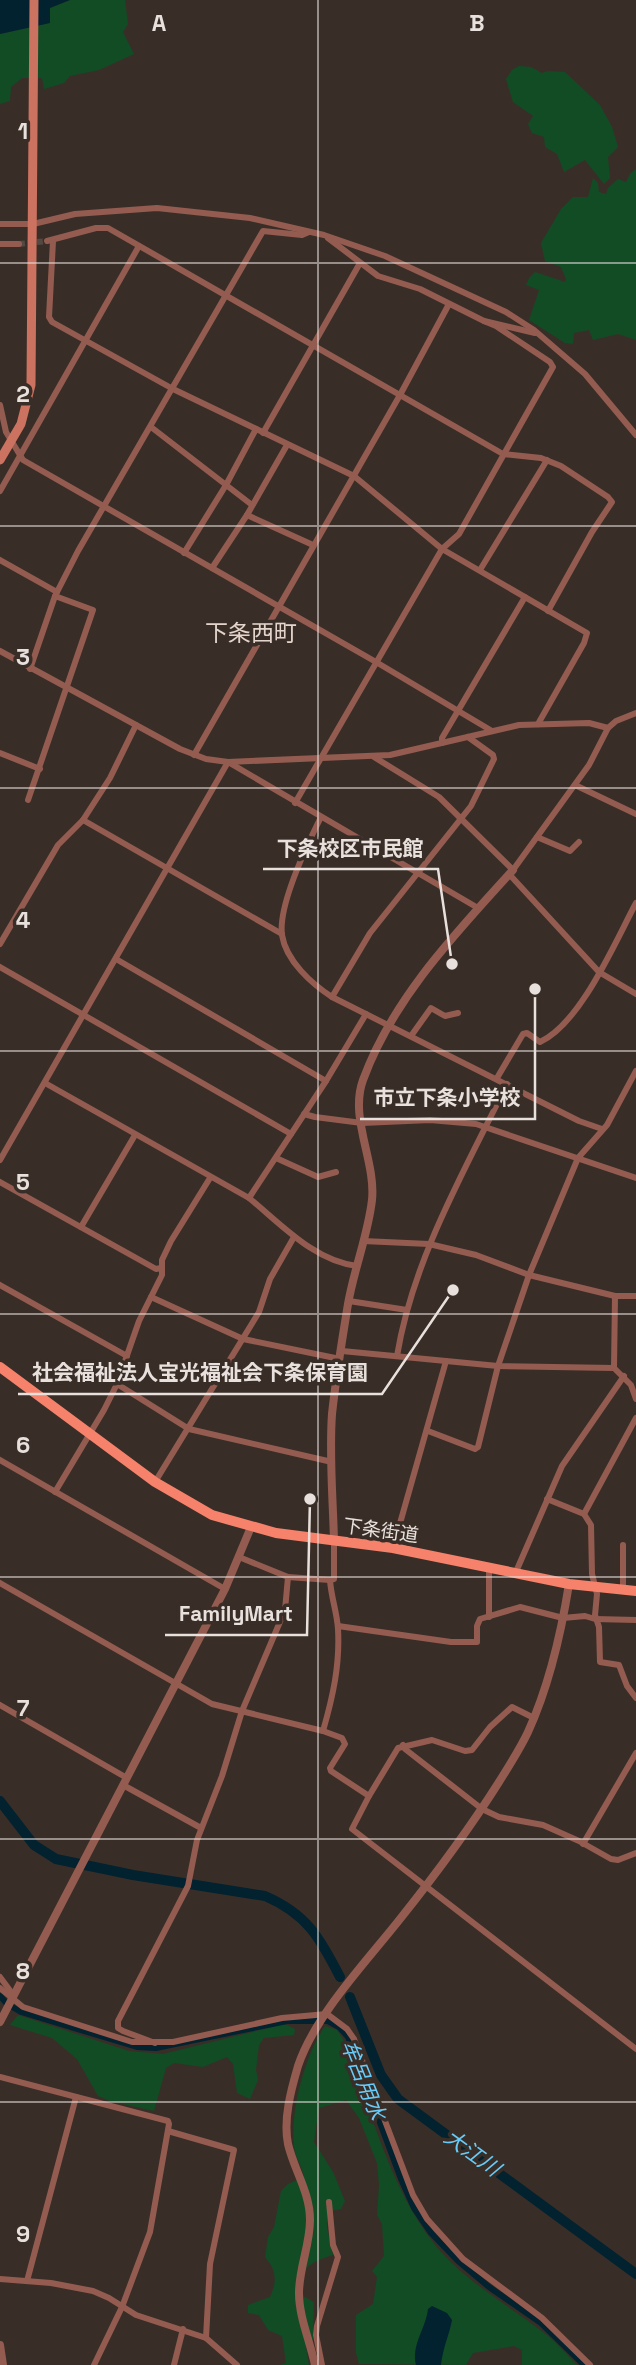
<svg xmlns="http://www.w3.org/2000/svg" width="636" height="2365" viewBox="0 0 636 2365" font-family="'Space Grotesk','Noto Sans JP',sans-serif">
	<rect width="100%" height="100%" fill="#392e27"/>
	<!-- green -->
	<g fill="#124c25">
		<polygon points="70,0 125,0 128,24 123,32 134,54 99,70 70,76 64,83 44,89 42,78 22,78 11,87 10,101 0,104 0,34 49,23 50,8"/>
		<polygon points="519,66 531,67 542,73 548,71 565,72 600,105 612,127 618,147 608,157 610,178 604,184 585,160 564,172 557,154 545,147 544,137 532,133 528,124 533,116 513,102 506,79 512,70"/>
		<polygon points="636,169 636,340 618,334 593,340 589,330 574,333 573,344 565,343 529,320 539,290 526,285 529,278 535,272 565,282 566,279 561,267 545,261 541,243 561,209 573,197 588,197 593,178 598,183 599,192 606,194 608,188 618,179 626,182 630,174"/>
		<polygon points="18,2015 129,2051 163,2054 285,2024 295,2029 294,2035 264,2038 259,2045 256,2070 258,2080 250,2099 237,2093 233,2064 227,2057 203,2067 174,2063 166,2068 154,2111 110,2101 98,2096 77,2059 52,2038 10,2025"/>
		<path d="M325 2026 337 2030 344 2041C371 2109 389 2187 435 2245 465 2281 506 2304 543 2332 555 2341 566 2354 577 2365H522V2350L514 2346 473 2353 466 2365 359 2364 356 2353V2315L373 2304 377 2277 372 2271 384 2256 382 2224 377 2215 379 2185 377 2163 359 2118 346 2100 319 2108 314 2142 333 2172 345 2201 341 2209 327 2212V2227L333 2255C312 2261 298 2269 297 2293L314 2302 313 2339 306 2347 309 2365H281L286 2363 282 2336 268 2330 259 2315 248 2313V2305L270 2297C277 2281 277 2271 265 2257L268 2237 274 2227 281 2191 288 2184 304 2177C302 2166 295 2157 294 2146 290 2111 305 2055 325 2026Z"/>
	</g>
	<!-- water -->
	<g fill="#022230">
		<polygon points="0,0 70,0 50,8 50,23 0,34"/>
		<path d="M432 2306 447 2313 452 2320C449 2336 443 2347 441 2365H416C411 2345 426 2328 428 2309Z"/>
	</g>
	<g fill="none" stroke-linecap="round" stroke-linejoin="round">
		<!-- canal -->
		<polyline stroke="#022230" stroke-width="6" points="0,1996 7,2004 21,2012 137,2047 156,2048 287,2021 328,2021 339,2027 348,2037 401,2179 414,2208 431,2233 458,2261 489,2287 541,2323 584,2365"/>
		<!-- river -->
		<g stroke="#022230" stroke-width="10">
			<path d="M0 1801 34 1845 56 1859 133 1875 265 1896C307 1914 320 1938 340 1977"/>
			<polyline points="350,1997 381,2075 398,2099 636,2274"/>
		</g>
		<!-- minor-tunnel -->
		<polyline stroke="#534942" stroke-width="6" stroke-dasharray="6 3" stroke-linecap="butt" points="19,244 47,241"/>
		<!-- minor -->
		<g stroke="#945c50" stroke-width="6">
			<polyline points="0,224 33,224 75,214 157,208 250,218 324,235 385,256 506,312 534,330 585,374 636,435"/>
			<polyline points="328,238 378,276 420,289 484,321 535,333"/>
			<polyline points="47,241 96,228 108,228 503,454 541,458 561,466 608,497 612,502 592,532 548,611"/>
			<polyline points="53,241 49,317 52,322 173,389 354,476 442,549 587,633 584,643 538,724"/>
			<polyline points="0,244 19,244"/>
			<polyline points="0,405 6,432 23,460 376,662 492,731"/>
			<polyline points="151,427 252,505"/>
			<polyline points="263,433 360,263"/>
			<polyline points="0,491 139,246"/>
			<polyline points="247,515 313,545"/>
			<polyline points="184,553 226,485 256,429"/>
			<polyline points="0,560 57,592"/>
			<polyline points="212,568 247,515 287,445"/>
			<polyline points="480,570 547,460"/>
			<polyline points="0,651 180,749 206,759 228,762 478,908"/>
			<polyline points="30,669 55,596 78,551 263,231 302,235 309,232"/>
			<polyline points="442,743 442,738 525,597"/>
			<polyline points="0,753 40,769"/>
			<polyline points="194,755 400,395 449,304"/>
			<polyline points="374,757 439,797 513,870 589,765 608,728 616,721 636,713"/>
			<polyline points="575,785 636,814"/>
			<polyline points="28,800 93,610 55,596"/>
			<polyline points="295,803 442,549 459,534 553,367 550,362 496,326 484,321"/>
			<path d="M321 817C307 845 278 905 282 935 286 961 312 984 332 997L579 1121 602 1129"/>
			<polyline points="83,820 282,934"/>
			<polyline points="537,837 570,851 579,842"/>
			<polyline points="509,874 599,972 636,994"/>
			<polyline points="0,944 58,845 83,820 110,778 136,725"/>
			<polyline points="116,959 326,1081"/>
			<polyline points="0,967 291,1134"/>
			<polyline points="332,997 370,933 471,806 494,759 493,755 468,737"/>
			<polyline points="411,1036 431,1008 445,1016 458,1013"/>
			<path d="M497 1078 523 1034 527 1033 540 1042C581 1023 615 942 636 903"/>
			<polyline points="45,1083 249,1198 326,1081 366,1014"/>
			<polyline points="304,1114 315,1117 362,1123 430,1120 476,1124 636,1178"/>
			<polyline points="276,1158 318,1177 336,1172"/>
			<polyline points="0,1160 228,762 390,755 519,725 589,723 608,728"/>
			<polyline points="0,1182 156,1269 161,1268"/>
			<path d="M249 1198C281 1224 314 1261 357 1266"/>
			<polyline points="81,1227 135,1135"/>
			<polyline points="363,1241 429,1244 476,1255 529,1275 615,1296 636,1296"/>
			<polyline points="0,1285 127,1356"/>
			<polyline points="151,1297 243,1339 340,1359"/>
			<polyline points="349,1301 407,1310"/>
			<polyline points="342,1351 498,1366 614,1368 631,1385 636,1399"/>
			<path d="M397 1356C413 1259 464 1172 507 1084"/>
			<polyline points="614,1368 615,1296"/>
			<polyline points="117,1384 189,1429 332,1462"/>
			<polyline points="428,1431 475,1449 478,1447 498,1366 529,1275 578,1158 607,1125 636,1071"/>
			<polyline points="0,1460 225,1589"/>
			<polyline points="155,1482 259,1312 270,1279 294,1237"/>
			<polyline points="55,1492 104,1410 117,1384 139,1321 162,1275 162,1260 171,1241 210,1178"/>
			<polyline points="547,1499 584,1514 636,1418"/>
			<polyline points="584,1514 591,1525 592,1574 597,1594 595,1615 599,1627 600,1662 619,1665 627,1686 636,1698"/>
			<path d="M334 1541V1579L330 1580C331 1597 337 1612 338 1629 340 1665 333 1696 323 1731L342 1738 345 1744 330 1768 331 1771 369 1796 352 1829 636 2049"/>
			<polyline points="393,1548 446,1361"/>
			<polyline points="489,1569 489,1617"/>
			<polyline points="515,1574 562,1466 624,1376"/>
			<polyline points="288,1577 330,1580"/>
			<polyline points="0,1583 212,1704 323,1731"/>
			<polyline points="623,1591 623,1545"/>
			<polyline points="338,1626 451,1642 477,1642 477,1626 480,1619 520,1607 563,1618 585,1616 595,1619 636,1620"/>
			<polyline points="0,1705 127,1778"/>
			<polyline points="403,1745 405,1749 482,1809 499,1817 543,1825 579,1841 611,1859 618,1860 636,1853"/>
			<polyline points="123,1785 201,1828"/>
			<polyline points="369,1796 398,1748 432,1740 465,1751 472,1750 490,1727 512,1707 534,1718"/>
			<polyline points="583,1844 636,1753"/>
			<polyline points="0,1977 14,1996"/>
			<polyline points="0,1988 23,2007 132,2042 173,2042 282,2018 327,2014 347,2029 354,2039 413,2195 427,2219 463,2259 542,2318 590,2365"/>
			<polyline points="155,2043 123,2031 118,2028 118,2021 188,1886 197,1840 222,1776 242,1711 285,1610 288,1577 239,1557"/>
			<polyline points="0,2077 168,2121 169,2124 150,2232 122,2307 94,2365"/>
			<polyline points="168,2131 234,2150 210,2264 206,2338 237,2365"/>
			<polyline points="0,2279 51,2283 93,2291 109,2298 136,2315 206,2338"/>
			<polyline points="27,2281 76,2097"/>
			<polyline points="174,2365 183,2329"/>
			<polyline points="322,2365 316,2335 317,2326 338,2257 333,2245 329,2202"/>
		</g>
		<!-- tertiary -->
		<g stroke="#945c50" stroke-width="8">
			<path d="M334 1541C333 1499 329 1456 332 1414 336 1377 342 1340 348 1304 354 1269 368 1235 372 1200 376 1161 349 1118 363 1080 393 998 456 933 513 870"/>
			<polyline points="0,2022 225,1589 251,1527"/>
			<polyline points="0,2345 3,2365"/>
			<path d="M315 2365C310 2341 299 2317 299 2293 299 2268 310 2245 310 2220 310 2192 294 2170 288 2144 283 2119 291 2090 298 2066 315 2015 367 1961 400 1919 436 1874 468 1831 499 1782 509 1766 520 1749 528 1732 549 1686 561 1634 569 1584"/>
		</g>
		<!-- secondary -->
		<polyline stroke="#cb7260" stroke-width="9" points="0,460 21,424 31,385 34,0"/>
		<!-- primary -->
		<polyline stroke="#f6826b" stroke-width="10" points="0,1367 155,1482 212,1515 276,1533 393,1548 569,1584 636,1591"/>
	</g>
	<!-- grid -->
	<path fill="none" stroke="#e8e0dc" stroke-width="2" stroke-opacity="0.55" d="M318 0V2365M0 263H636M0 526H636M0 788H636M0 1051H636M0 1314H636M0 1577H636M0 1839H636M0 2102H636"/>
	<g text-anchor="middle" stroke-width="7" stroke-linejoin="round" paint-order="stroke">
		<!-- street labels -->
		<g font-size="19" fill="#e8e0dc" stroke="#392e27">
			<text transform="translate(381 1530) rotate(8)" y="7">下条街道</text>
		</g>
		<!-- water labels -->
		<g font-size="21" font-style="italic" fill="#68ccfa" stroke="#392e27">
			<text transform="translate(363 2080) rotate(68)" y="7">牟呂用水</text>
			<text transform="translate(472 2153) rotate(36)" y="7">大江川</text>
		</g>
		<!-- quarter labels -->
		<g font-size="23" fill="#e4d5cc" stroke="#392e27">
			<text x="251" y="641">下条西町</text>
		</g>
	</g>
	<g font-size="23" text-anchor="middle" font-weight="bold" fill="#e8e0dc" stroke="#392e27" stroke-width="7" stroke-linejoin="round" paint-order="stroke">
		<text x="159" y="31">A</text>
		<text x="477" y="31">B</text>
		<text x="23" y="139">1</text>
		<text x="23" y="402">2</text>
		<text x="23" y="665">3</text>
		<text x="23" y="928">4</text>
		<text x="23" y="1190">5</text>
		<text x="23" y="1453">6</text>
		<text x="23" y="1716">7</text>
		<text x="23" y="1979">8</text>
		<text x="23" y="2242">9</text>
	</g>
	<!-- callouts -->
	<path fill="none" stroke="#e8e0dc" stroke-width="2.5" d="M452 964L438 869H263M535 989L535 1119H360M453 1290L382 1394H18M310 1499L307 1635H165"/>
	<g fill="#e8e0dc" stroke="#392e27" stroke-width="2.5">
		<circle cx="452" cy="964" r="7"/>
		<circle cx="535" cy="989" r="7"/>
		<circle cx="453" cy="1290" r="7"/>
		<circle cx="310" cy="1499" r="7"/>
	</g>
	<g font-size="21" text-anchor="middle" font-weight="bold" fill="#e8e0dc" stroke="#392e27" stroke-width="7" stroke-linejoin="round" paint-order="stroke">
		<text x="350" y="856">下条校区市民館</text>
		<text x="447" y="1105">市立下条小学校</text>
		<text x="200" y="1380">社会福祉法人宝光福祉会下条保育園</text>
		<text x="236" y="1621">FamilyMart</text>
	</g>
</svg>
